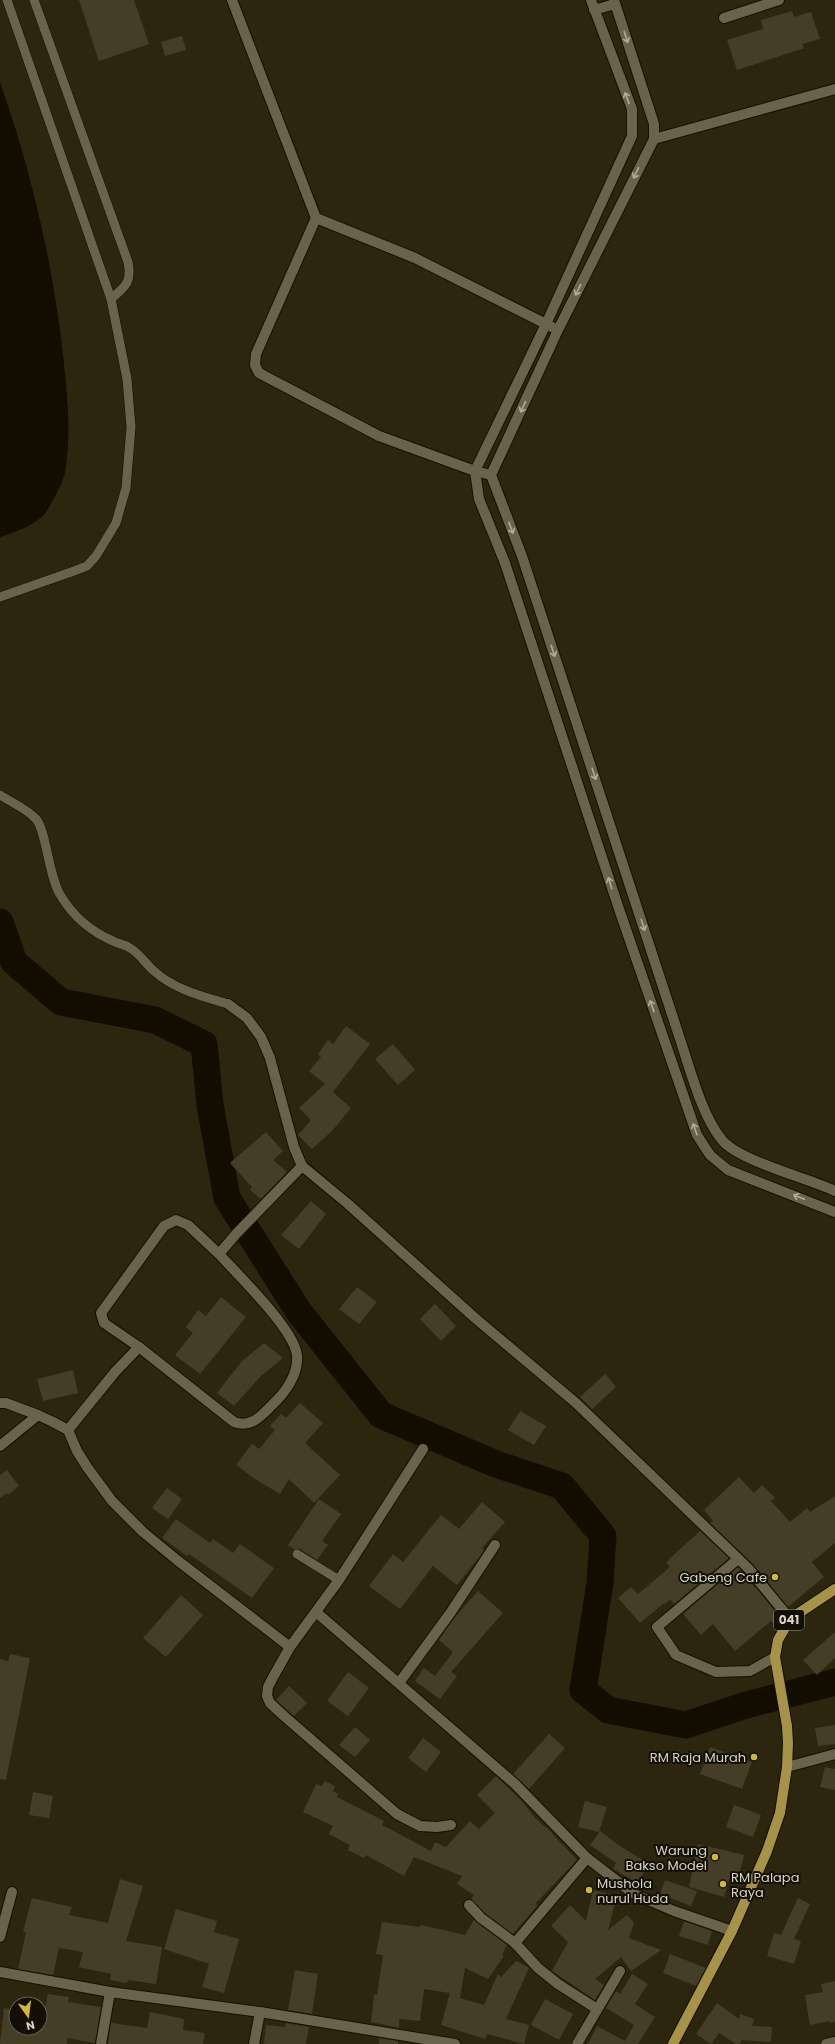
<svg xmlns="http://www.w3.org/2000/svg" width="835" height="2044" viewBox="0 0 835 2044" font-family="Poppins,sans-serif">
	<rect width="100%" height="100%" fill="#2c260f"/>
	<!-- water -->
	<path fill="#130c00" d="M0 82C32 173 54 268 64 364 68 402 71 435 65 473 63 482 52 503 47 511 38 524 14 533 0 537Z"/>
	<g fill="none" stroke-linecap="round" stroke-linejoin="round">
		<!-- river -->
		<polyline stroke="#130c00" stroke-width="27" points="0,922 14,962 61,1002 155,1020 204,1044 210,1105 227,1198 299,1312 381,1415 496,1464 562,1486 603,1536 600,1583 583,1690 608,1710 686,1725 746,1705 835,1682"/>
	</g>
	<!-- building -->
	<g fill="#453e27">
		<polygon points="79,0 134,0 149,44 99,61"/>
		<polygon points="792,11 794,17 811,12 820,39 802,44 804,48 737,70 727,40 763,29 761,20"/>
		<polygon points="182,36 186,50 165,56 161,42"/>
		<polygon points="346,1026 370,1044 333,1092 351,1108 332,1131 312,1149 298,1135 311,1120 299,1108 325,1084 309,1071 321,1057 318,1054 328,1040 333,1044"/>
		<polygon points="393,1044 415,1070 398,1085 375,1059"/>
		<polygon points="266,1132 283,1151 273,1160 287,1172 261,1199 250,1190 252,1187 230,1163"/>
		<polygon points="311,1201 326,1214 299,1249 281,1235"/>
		<polygon points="357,1287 377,1302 359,1324 339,1309"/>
		<polygon points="221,1297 246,1317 200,1374 175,1355 193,1333 186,1327 198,1310 206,1316"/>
		<polygon points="435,1304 456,1326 441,1341 420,1319"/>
		<polygon points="264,1343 283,1358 261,1376 234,1406 217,1393 242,1361"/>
		<polygon points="73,1370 78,1393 43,1401 37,1379"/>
		<polygon points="605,1374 616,1387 592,1409 580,1397"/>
		<polygon points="300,1403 323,1423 305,1443 340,1475 314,1503 289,1479 280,1494 255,1479 236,1465 252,1444 259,1449 275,1430 270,1426 281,1414 286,1418"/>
		<polygon points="520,1411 546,1426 534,1445 508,1430"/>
		<polygon points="7,1470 19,1486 8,1495 7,1493 0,1498 0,1475"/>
		<polygon points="739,1477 754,1493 762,1485 775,1498 771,1501 790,1522 807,1508 810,1512 835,1496 835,1543 812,1562 824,1577 788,1607 753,1564 710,1523 713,1521 704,1510"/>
		<polygon points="167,1488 182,1499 168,1519 152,1508"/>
		<polygon points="319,1499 341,1514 322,1541 328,1545 317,1560 300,1549 294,1549 288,1545"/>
		<polygon points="482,1502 505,1522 482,1548 484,1549 480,1556 457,1585 433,1566 400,1609 369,1586 393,1554 403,1562 441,1515 459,1529"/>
		<polygon points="176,1519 210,1543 213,1539 233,1553 240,1544 274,1568 252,1598 189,1554 187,1556 162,1538"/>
		<polygon points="700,1531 729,1558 674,1604 670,1599 665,1604 664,1603 640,1623 618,1598 631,1587 638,1594 670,1567 666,1562"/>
		<polygon points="738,1567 780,1617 773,1623 771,1621 735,1651 713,1624 701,1635 683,1614"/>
		<polygon points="478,1591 503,1613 451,1672 457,1676 440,1699 415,1681 424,1668 435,1676 453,1652 439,1640 455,1617"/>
		<polygon points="181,1595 203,1615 166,1657 143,1638"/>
		<polygon points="835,1632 835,1658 817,1675 803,1660"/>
		<polygon points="10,1654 30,1658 6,1780 0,1779 0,1659 8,1661"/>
		<polygon points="348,1672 369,1688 348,1716 327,1701"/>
		<polygon points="289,1686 307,1703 294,1716 276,1700"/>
		<polygon points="835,1725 835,1744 818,1746 815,1728"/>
		<polygon points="355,1727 370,1740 355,1757 339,1745"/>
		<polygon points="549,1734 565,1748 529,1789 513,1774"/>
		<polygon points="423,1738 441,1752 426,1772 408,1758"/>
		<polygon points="710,1747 752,1762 742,1789 700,1774"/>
		<polygon points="825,1767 835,1769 835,1790 820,1787"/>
		<polygon points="496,1776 520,1799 536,1819 549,1830 577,1860 535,1904 538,1905 513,1934 485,1913 471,1899 474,1895 457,1884 462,1876 414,1857 404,1876 366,1855 364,1858 348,1850 350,1845 329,1834 333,1826 303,1812 316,1784 322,1786 325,1781 335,1786 333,1791 338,1794 337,1797 384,1821 382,1825 431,1851 435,1842 446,1847 470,1821 479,1829 495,1813 477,1795"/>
		<polygon points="33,1792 53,1796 49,1818 29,1815"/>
		<polygon points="585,1801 607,1807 599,1832 578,1827"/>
		<polygon points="734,1805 761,1815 753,1837 726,1827"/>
		<polygon points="600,1831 620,1846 649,1864 637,1883 613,1869 616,1863 590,1845"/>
		<polygon points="698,1844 744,1855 739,1876 731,1874 724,1897 689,1887"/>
		<polygon points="120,1879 143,1886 126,1941 162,1947 156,1984 128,1980 127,1983 110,1980 111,1974 79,1967 83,1952 59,1948 53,1975 18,1969 26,1932 23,1932 32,1898 72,1907 69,1915 108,1923"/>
		<polygon points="665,1880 697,1891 691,1906 660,1894"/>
		<polygon points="593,1890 617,1896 608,1930 627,1915 634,1923 629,1938 661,1950 631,1971 621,1957 595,1979 604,1985 595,2000 552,1971 568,1942 551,1926 570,1905 586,1921"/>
		<polygon points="798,1898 810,1904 794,1939 801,1941 794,1964 767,1956 774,1933 781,1935"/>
		<polygon points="176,1909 217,1921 214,1932 239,1939 224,1993 202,1987 209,1964 164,1949"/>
		<polygon points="474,1920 507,1945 502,1955 504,1956 488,1979 465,1968 460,1998 484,2005 498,1974 501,1977 516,1961 528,1967 529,1968 506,2019 529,2025 524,2044 487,2034 485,2039 441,2025 450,1993 424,1989 420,2021 399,2019 399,2028 371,2022 374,1995 377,1995 383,1955 376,1954 382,1922 420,1927 421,1925 465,1935"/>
		<polygon points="684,1921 712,1931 708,1945 679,1936"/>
		<polygon points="670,1954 706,1968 696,1986 663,1973"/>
		<polygon points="295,1970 318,1974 312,2014 288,2010"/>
		<polygon points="632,1974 648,1984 635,2004 655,2017 638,2044 588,2044 597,2026 625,2041 634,2025 606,2008 616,1991 620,1994"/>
		<polygon points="835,1981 835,2022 830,2023 830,2021 810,2025 805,1995 823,1992 821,1984"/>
		<polygon points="48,1994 69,1997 68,2002 101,2007 95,2043 67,2038 67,2044 0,2044 4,2008 16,2010 16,2028 41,2028"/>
		<polygon points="545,1999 573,2014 559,2040 531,2025"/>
		<polygon points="717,2003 739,2019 740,2014 754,2019 752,2026 772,2027 771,2042 742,2040 739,2044 736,2044 719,2033 711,2044 696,2034"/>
		<polygon points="150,2012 184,2019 183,2030 205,2033 203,2044 108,2044 111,2023 147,2028"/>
		<polygon points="286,2023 309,2027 306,2044 264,2044 266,2025 285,2027"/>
		<polygon points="379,2038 398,2041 398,2044 379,2044"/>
	</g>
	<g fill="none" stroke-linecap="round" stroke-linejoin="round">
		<defs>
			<g id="service">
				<path d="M34 0 128 262C132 282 126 286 111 299"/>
				<polyline points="0,597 74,571 87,566 96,556 116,523 126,488 131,427 127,379 111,299 7,0"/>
				<path d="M0 795C12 803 26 808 36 819 46 829 49 879 61 896 73 916 92 932 113 941 118 944 125 944 130 948 140 954 145 963 154 971 175 990 202 996 228 1004"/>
				<polyline points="297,1554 339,1580"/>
			</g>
			<g id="minor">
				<polyline points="232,0 316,218 415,258 552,327"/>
				<polyline points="591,0 632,109 632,136 546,324 475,471 479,499 505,563 619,909 697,1135 710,1155 728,1170 835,1212"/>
				<path d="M614 0 654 124V139L558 330 491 475 522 556 680 1039C690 1069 702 1116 722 1140 739 1161 808 1178 835 1191"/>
				<polyline points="594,10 615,4"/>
				<polyline points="724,18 779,0"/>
				<polyline points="654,139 835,89"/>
				<polyline points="316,218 256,354 255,365 259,373 379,436 475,471 491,475"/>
				<polyline points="228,1004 247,1018 261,1037 270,1058 294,1147 302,1166"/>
				<path d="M219 1254C238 1275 294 1329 297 1355 299 1374 285 1393 272 1405 260 1417 251 1428 234 1422L139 1347 104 1323 101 1313 164 1226 176 1220 188 1225 219 1254 236 1234 302 1166 348 1204 475 1318 576 1403 748 1568 790 1619"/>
				<polyline points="0,1403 6,1403 38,1415"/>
				<polyline points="68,1430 115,1372 139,1347"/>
				<polyline points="0,1446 38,1415 51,1421 68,1430 77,1451 87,1467 112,1501 143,1532 177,1560 290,1647"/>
				<polyline points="423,1449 339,1580 290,1647 272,1679 268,1687 267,1696 270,1703 284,1716 397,1814 420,1826 437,1827 451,1825"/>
				<polyline points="738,1559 657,1627 676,1655 716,1672 750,1671 775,1657"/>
				<polyline points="316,1612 515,1784 587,1858 634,1894 674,1911 732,1931"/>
				<polyline points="399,1683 451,1612 495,1545"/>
				<polyline points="787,1767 835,1754"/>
				<polyline points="469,1905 481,1918 515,1943 538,1968 558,1984 597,2009"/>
				<polyline points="0,1937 12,1892"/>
				<polyline points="515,1943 587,1858"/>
				<polyline points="0,1972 110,1992 260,2012 455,2044"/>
				<polyline points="101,2044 110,1992"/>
				<polyline points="254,2044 260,2012"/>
				<polyline points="577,2044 620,1971"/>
				<polyline points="826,2044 835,2042"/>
			</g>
			<polyline id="primary" points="673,2044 732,1931 767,1851 780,1813 787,1767 788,1743 787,1726 775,1657 778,1640 790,1619 835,1589"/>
		</defs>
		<!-- service casing -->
		<use href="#service" stroke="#140f00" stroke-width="10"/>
		<!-- minor casing -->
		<use href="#minor" stroke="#140f00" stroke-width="12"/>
		<!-- primary casing -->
		<use href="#primary" stroke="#140f00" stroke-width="12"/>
		<!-- service -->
		<use href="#service" stroke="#6a634b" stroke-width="9"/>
		<!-- minor -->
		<use href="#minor" stroke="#6a634b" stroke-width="10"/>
		<!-- primary -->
		<use href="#primary" stroke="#a79348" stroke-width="10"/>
	</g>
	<!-- one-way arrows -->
	<defs><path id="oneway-shaft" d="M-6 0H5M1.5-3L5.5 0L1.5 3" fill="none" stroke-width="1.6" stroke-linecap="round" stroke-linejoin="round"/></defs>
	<g stroke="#b2ac9b">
		<use href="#oneway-shaft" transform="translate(626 37) rotate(72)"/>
		<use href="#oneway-shaft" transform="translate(627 98) rotate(-111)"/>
		<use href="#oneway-shaft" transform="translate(636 173) rotate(116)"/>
		<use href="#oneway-shaft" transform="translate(578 290) rotate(116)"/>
		<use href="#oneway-shaft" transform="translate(523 407) rotate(115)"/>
		<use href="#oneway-shaft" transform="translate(511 528) rotate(69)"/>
		<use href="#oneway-shaft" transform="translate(553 651) rotate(72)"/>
		<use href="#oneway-shaft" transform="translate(594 774) rotate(72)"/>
		<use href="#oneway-shaft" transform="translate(610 883) rotate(-108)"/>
		<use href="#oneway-shaft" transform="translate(643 925) rotate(72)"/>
		<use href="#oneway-shaft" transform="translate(652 1006) rotate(-109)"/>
		<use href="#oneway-shaft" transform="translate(695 1129) rotate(-109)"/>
		<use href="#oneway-shaft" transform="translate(799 1197) rotate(-159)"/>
	</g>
	<!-- markers -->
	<g fill="#d5b534" stroke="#120f06" stroke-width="1.5">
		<circle cx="775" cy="1577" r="4"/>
		<circle cx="754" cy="1757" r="4"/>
		<circle cx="715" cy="1857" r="4"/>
		<circle cx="723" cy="1884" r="4"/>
		<circle cx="589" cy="1890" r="4"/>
	</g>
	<g text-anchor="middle" stroke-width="4" stroke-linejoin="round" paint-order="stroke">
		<!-- shield labels -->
		<rect fill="#120f06" stroke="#9d998c" stroke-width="1" x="774" y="1610" width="30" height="20" rx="3"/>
		<g font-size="12" font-weight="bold" fill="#d8d4c6">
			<text x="789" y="1624">041</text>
		</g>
		<!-- poi labels -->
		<g font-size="13" fill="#d8d4c6" stroke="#120f06" text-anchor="end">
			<text x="767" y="1582">Gabeng Cafe</text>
			<text x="746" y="1762">RM Raja Murah</text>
			<text x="707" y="1855">Warung<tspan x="707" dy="15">Bakso Model</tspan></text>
			<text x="731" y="1882" text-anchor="start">RM Palapa<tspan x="731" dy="15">Raya</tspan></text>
			<text x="597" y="1888" text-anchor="start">Mushola<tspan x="597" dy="15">nurul Huda</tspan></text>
		</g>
	</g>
	<!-- north arrow -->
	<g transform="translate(28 2016) rotate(166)"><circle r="19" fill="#120f06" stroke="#615e53"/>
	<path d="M0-3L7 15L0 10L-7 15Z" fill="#d5b534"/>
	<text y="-6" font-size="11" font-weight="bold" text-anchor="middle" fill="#d8d4c6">N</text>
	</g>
</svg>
